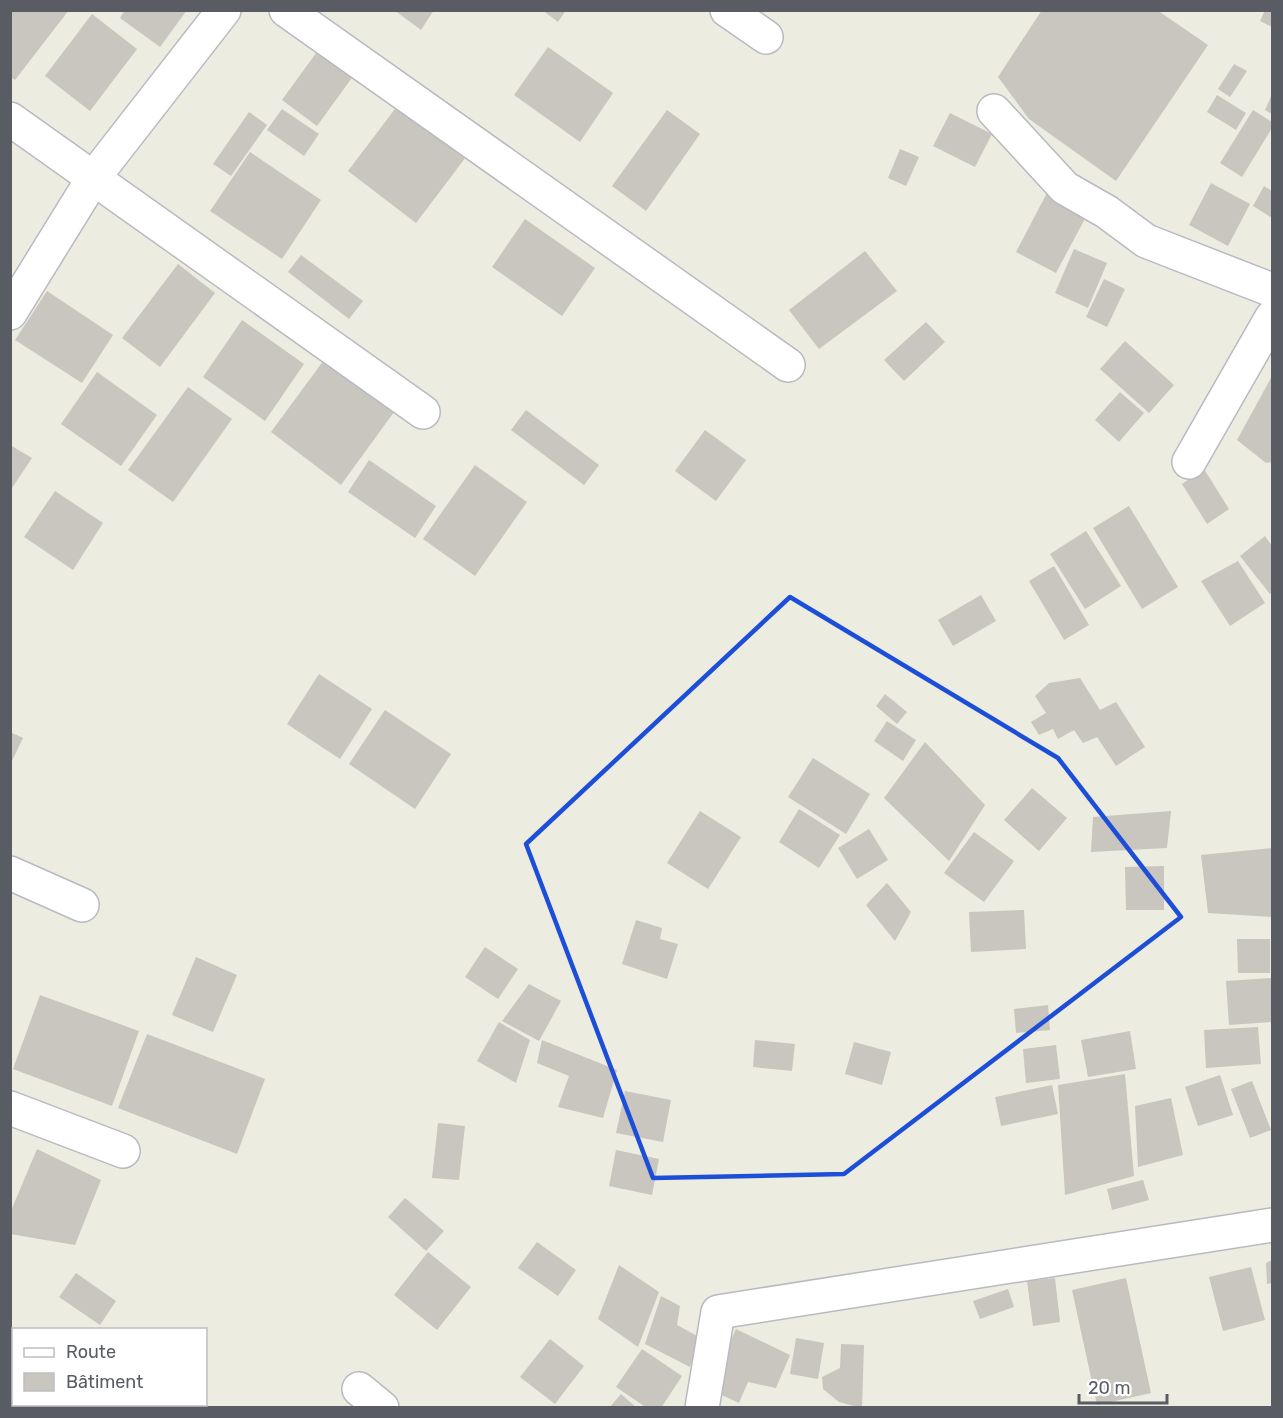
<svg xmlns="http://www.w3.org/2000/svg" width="1283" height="1418" viewBox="0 0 1283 1418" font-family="Rubik,sans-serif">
	<rect width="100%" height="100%" fill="#edece1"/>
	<!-- building -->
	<g fill="#c8c6be">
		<polygon points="10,10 69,10 15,80 10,77"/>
		<polygon points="125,10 187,10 160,47 120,18"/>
		<polygon points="394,10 434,10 421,30"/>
		<polygon points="542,10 566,10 558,22"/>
		<polygon points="1042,10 1157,10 1208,45 1116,181 1029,119 998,77"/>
		<polygon points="1265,10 1272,10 1272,27 1260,21"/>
		<polygon points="92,14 137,49 90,111 45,76"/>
		<polygon points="548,47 613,93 580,142 514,95"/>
		<polygon points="319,49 354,75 317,126 282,100"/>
		<polygon points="1234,64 1247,71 1230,97 1218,89"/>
		<polygon points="1272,94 1272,114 1265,110"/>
		<polygon points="1217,95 1246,113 1236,130 1207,112"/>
		<polygon points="404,97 472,149 416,223 348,171"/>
		<polygon points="282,109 319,134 304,156 267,130"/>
		<polygon points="667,110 700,134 646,211 612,186"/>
		<polygon points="1253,110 1272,122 1272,128 1242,177 1220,163"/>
		<polygon points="249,112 267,125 231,176 213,164"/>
		<polygon points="950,113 992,134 975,167 933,146"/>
		<polygon points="900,149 919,157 906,186 888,178"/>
		<polygon points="250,152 321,200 282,259 210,211"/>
		<polygon points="1211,183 1250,204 1228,246 1189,225"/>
		<polygon points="1264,186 1272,191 1272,218 1253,206"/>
		<polygon points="1048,191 1088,213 1056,273 1016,252"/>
		<polygon points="525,219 595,268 562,316 492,267"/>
		<polygon points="1074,249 1107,263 1088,308 1055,293"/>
		<polygon points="865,251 897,291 819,349 789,310"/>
		<polygon points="301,255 363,301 349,319 288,272"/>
		<polygon points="178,264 215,293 160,367 122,338"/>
		<polygon points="1104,279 1125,289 1107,327 1086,317"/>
		<polygon points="47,291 113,335 82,383 15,340"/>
		<polygon points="242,320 304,364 265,421 203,377"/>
		<polygon points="926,322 945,342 904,381 884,360"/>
		<polygon points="1125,341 1174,385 1149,413 1100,369"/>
		<polygon points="324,360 394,412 341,485 271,432"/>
		<polygon points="97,372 157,415 121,466 61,424"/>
		<polygon points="1272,376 1272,462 1266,463 1237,440"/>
		<polygon points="188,387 232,419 173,502 128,470"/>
		<polygon points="1120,392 1144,413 1119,442 1095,420"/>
		<polygon points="526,410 599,465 584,485 511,430"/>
		<polygon points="705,430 746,460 716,501 675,471"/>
		<polygon points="10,445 32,458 10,491"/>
		<polygon points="369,460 436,506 415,538 348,492"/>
		<polygon points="475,465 527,502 475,576 423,539"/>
		<polygon points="1204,469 1229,509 1207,524 1182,484"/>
		<polygon points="55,491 103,523 73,570 24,537"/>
		<polygon points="1129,506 1178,587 1142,609 1093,528"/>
		<polygon points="1086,531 1121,586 1085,609 1050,554"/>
		<polygon points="1265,536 1272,546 1272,592 1270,594 1240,556"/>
		<polygon points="1238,561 1265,603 1230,626 1201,581"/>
		<polygon points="1054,566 1089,625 1064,640 1029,581"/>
		<polygon points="981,595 996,621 953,646 938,620"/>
		<polygon points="319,674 372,709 340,759 287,724"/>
		<polygon points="1080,678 1100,710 1116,702 1145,747 1116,766 1097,737 1083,743 1074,730 1058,739 1053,729 1039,735 1031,722 1046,713 1035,696 1049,683"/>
		<polygon points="885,694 907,712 897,724 876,706"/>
		<polygon points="385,710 451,754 415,809 349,764"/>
		<polygon points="887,721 916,740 903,761 874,741"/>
		<polygon points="10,732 23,738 10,765"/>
		<polygon points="925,742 985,805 949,861 884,798"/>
		<polygon points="813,758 870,794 846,834 788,797"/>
		<polygon points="1032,788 1067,818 1039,851 1004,820"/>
		<polygon points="799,809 840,835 819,868 779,842"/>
		<polygon points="700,811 741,837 708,889 667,863"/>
		<polygon points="1171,811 1167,848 1091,852 1093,817"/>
		<polygon points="869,829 888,860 857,879 838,848"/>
		<polygon points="974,832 1014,861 984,902 944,873"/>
		<polygon points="1272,848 1272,917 1208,913 1201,855"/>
		<polygon points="1164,866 1164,910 1126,910 1125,867"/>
		<polygon points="887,883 911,912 895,941 866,905"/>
		<polygon points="1024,910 1026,949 971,952 969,912"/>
		<polygon points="636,920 662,928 660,939 678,944 667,979 622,964"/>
		<polygon points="1237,939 1270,939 1270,973 1238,973"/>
		<polygon points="485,947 518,969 498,999 465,977"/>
		<polygon points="196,957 237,975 213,1032 172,1015"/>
		<polygon points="1271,978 1272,1022 1229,1025 1226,981"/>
		<polygon points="529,984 561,1001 539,1041 502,1021"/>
		<polygon points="40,995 139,1031 112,1106 13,1069"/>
		<polygon points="1048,1005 1050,1030 1016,1033 1014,1009"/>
		<polygon points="499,1022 530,1040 516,1083 477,1061"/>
		<polygon points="1258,1027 1261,1064 1206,1068 1204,1030"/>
		<polygon points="1130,1031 1136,1069 1088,1077 1081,1040"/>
		<polygon points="147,1034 265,1079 237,1154 118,1108"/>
		<polygon points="542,1040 617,1070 603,1118 558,1107 569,1076 537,1063"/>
		<polygon points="755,1040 795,1044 792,1071 753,1067"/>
		<polygon points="854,1042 891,1052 882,1085 845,1074"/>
		<polygon points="1056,1045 1060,1079 1026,1083 1023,1049"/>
		<polygon points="1125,1074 1134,1176 1065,1195 1058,1085"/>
		<polygon points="1220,1075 1233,1115 1198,1126 1185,1087"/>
		<polygon points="1252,1081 1271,1130 1250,1138 1231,1089"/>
		<polygon points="1052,1085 1058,1114 1001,1126 995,1097"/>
		<polygon points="625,1091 671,1100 663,1142 616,1133"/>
		<polygon points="1171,1098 1183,1155 1138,1167 1135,1106"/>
		<polygon points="438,1123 465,1126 459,1180 432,1178"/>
		<polygon points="37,1149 101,1180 75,1245 10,1234 10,1213"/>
		<polygon points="616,1150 659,1159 652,1195 609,1186"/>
		<polygon points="1143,1180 1149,1200 1112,1210 1107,1189"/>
		<polygon points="405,1198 444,1231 426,1251 388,1217"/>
		<polygon points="537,1242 576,1270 558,1296 518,1268"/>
		<polygon points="428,1252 471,1287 437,1330 394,1295"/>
		<polygon points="1272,1260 1272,1283 1267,1284 1266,1263"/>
		<polygon points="619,1265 659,1292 638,1347 598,1319"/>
		<polygon points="1251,1267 1265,1320 1223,1331 1209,1277"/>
		<polygon points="76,1273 116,1301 100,1325 59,1297"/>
		<polygon points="1055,1278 1060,1322 1033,1326 1027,1281"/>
		<polygon points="1126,1278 1151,1393 1097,1405 1072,1290"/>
		<polygon points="1008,1289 1014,1307 980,1319 973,1301"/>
		<polygon points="661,1296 680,1306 677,1325 699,1337 690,1367 645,1344"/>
		<polygon points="736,1329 790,1355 776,1388 748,1382 739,1403 709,1389"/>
		<polygon points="796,1338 824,1343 818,1379 790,1374"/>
		<polygon points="550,1339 584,1366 555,1404 520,1377"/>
		<polygon points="841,1344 864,1345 862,1408 839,1402 823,1389 822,1377 840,1368"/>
		<polygon points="642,1349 682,1376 661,1408 647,1408 616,1387"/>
		<polygon points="621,1394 637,1408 609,1408"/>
	</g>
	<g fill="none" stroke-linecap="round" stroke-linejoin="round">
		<defs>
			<g id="minor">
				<polyline points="286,10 788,365"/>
				<polyline points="727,10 766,37"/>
				<polyline points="994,111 1065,188 1107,212 1146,241 1272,290"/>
				<polyline points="10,119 423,412"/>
				<polyline points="10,313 94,177 224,10"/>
				<polyline points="1189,462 1272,317"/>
				<polyline points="10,873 82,905"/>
				<polyline points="10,1108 123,1151"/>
				<polyline points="359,1389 382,1408"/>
				<polyline points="702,1408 718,1312 1272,1225"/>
			</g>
		</defs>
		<!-- minor casing -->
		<use href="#minor" stroke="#b9bac1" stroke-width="36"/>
		<!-- minor -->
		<use href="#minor" stroke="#fff" stroke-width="33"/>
	</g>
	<!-- marked area -->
	<path fill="none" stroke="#1d4ed8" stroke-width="4.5" stroke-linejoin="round" d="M790 597 1058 758 1181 917 844 1174 653 1178 526 844Z"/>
	<!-- border -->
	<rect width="1283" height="1418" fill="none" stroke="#595c63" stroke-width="24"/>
	<!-- legend -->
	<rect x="12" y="1328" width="195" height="78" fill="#ffffff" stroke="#bdbec1" stroke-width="1.5"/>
	<rect x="24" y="1348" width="30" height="9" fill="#ffffff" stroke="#bdbec1" stroke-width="1.5"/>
	<text x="66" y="1358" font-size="18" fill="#595c63">Route</text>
	<rect x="24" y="1373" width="30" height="18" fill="#c8c6be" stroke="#bdbec1" stroke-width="1.5"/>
	<text x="66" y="1388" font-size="18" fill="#595c63">Bâtiment</text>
	<!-- scale -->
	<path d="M1079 1394v9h88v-9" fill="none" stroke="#595c63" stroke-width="3"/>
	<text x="1088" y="1394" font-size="18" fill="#595c63" stroke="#ffffff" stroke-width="4.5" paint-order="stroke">20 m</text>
</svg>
